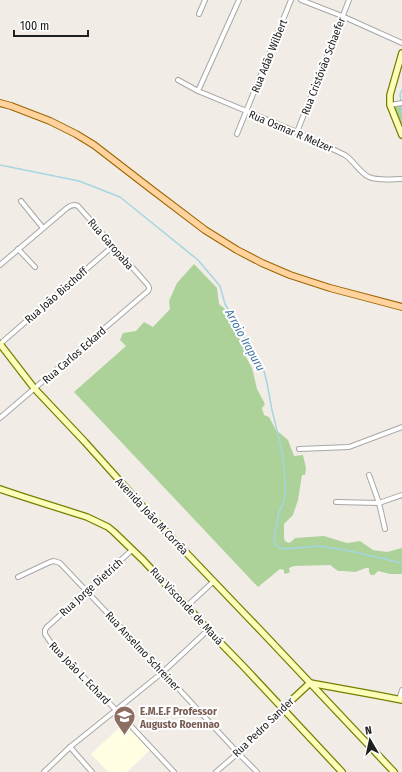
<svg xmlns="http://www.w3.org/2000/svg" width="402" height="772" viewBox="0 0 402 772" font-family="'Fira Sans Condensed',sans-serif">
	<rect width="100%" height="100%" fill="#f1ede6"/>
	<!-- education -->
	<polygon fill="#fffee2" points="124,723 150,750 127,772 108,772 91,754"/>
	<!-- forest -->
	<g fill="#acd299">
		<polygon points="393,105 402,105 402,124"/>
		<polygon points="194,264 217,288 219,304 224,308 242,343 246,357 252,368 257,389 265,404 262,408 264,415 269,417 276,430 288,440 294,456 303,455 306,468 305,475 302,475 298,500 293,515 284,524 284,538 285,541 289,543 292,541 295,538 324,536 347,543 360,541 373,550 387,552 402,548 402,575 402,574 390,574 378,571 374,575 371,575 369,572 369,568 366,568 355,572 343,571 338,571 330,565 294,566 289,568 290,572 286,574 284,573 284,570 280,569 258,587 74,392 126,346 120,340 123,333 136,331 144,322 153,327 170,309 169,301 177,283"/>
	</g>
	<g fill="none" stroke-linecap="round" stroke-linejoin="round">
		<!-- stream -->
		<g stroke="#a5d5e1" stroke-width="1.5">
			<polyline points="401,101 400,94 402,90"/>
			<polyline points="401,105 402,114"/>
			<polyline points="0,165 79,181 120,197 198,260 220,286 225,304 247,342 263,367 267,383 272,410 283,455 285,485 285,496 284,502 279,512 275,533 274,541 278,547 284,549 319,546 350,551 402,563"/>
		</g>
		<defs>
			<g id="street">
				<polyline points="301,0 342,16 402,43"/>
				<polyline points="199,14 205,0"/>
				<path d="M178 80 198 91 297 132 345 155C353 160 361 174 369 177 378 181 392 179 402 179"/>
				<polyline points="198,91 239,0"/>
				<polyline points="390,105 402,103"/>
				<polyline points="297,132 349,0"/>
				<polyline points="237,134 291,0"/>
				<polyline points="21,201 43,228"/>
				<polyline points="18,249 35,267"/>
				<path d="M0 265 67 208C71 205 74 204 78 206L147 284C149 287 150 288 148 291L0 418"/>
				<polyline points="0,344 113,246"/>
				<polyline points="299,449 349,447 402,427"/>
				<polyline points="369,475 379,503 385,529"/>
				<polyline points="336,502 379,503 402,495"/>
				<polyline points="132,550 47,627 45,630 45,634 53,646 116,710 174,772"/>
				<polyline points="18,577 50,562 54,561 60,563 163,672 238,753 257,772"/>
				<polyline points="187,606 214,581"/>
				<polyline points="399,700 402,690"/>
				<polyline points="70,747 92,772"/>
				<polyline points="44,772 70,747 116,710 163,672 208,630"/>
				<polyline points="216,772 238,753 282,709"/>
			</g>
			<g id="secondary">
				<polyline points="402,53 390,95 390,105 402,135"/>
				<polyline points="0,344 34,388 85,442 153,518 263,633 394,772"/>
				<polyline points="0,489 24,497 87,517 108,527 114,532 143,560 168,587 187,606 208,630 244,667 342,772"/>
				<polyline points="310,683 376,695 402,700"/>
				<polyline points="282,709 310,683"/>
			</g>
			<polyline id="primary" points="0,103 11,106 50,121 76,134 94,145 151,189 205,230 237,250 262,263 290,275 330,288 402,307"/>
		</defs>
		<!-- street casing -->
		<use href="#street" stroke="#a7a7a7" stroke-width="6"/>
		<!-- secondary casing -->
		<use href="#secondary" stroke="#757f00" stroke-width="8"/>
		<!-- primary casing -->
		<use href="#primary" stroke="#9d6400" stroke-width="8"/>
		<!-- street -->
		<use href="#street" stroke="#fff" stroke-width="4"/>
		<!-- secondary -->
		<use href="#secondary" stroke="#fbfdb9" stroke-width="5.5"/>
		<!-- primary -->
		<use href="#primary" stroke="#ffd29e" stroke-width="6"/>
	</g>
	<!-- icons -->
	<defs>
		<symbol id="school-pin" viewBox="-11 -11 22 30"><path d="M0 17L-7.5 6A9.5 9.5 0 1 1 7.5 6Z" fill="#8d6e63" stroke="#fff"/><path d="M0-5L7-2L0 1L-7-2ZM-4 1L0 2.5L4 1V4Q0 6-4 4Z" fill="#fff"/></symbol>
	</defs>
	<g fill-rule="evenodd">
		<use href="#school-pin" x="112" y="704" width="25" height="34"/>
	</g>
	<g text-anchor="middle" stroke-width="4" stroke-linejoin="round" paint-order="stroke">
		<!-- street labels -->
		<g font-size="11" fill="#202020" stroke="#fff">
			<text transform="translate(269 56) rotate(-68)" y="4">Rua Adão Wilbert</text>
			<text transform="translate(323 66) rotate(-69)" y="4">Rua Cristóvão Schaefer</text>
			<text transform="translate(291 131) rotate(23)" y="4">Rua Osmar R Melzer</text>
			<text transform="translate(111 244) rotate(49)" y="4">Rua Garopaba</text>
			<text transform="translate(56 295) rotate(-41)" y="4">Rua João Bischoff</text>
			<text transform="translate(74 355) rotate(-41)" y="4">Rua Carlos Eckard</text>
			<text transform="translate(152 516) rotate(47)" y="4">Avenida João M Corrêa</text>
			<text transform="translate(91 587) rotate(-42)" y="4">Rua Jorge Dietrich</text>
			<text transform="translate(187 606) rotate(47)" y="4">Rua Visconde de Mauá</text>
			<text transform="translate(143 651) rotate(47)" y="4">Rua Anselmo Schreiner</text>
			<text transform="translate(80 673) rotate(46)" y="4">Rua João L. Echard</text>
			<text transform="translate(263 727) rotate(-44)" y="4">Rua Pedro Sander</text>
		</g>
		<!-- education labels -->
		<g font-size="11" font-weight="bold" fill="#785e54" stroke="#fff" text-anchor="start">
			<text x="140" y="715">E.M.E.F Professor<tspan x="140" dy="13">Augusto Roennao</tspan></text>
		</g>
		<!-- water labels -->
		<g font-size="12" font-style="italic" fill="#4277a6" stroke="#fff">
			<text transform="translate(245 340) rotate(61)" y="4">Arroio Irapuru</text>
		</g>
	</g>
	<!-- north arrow -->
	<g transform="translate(370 740) rotate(351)" stroke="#ffffff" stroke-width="3" paint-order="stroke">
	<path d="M0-3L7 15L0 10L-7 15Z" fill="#202020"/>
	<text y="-6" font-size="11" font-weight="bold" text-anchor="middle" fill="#202020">N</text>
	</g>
	<!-- scale -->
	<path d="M14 30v6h74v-6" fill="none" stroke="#202020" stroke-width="2"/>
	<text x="20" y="30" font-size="12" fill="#202020" stroke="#ffffff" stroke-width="3" paint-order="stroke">100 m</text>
</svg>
